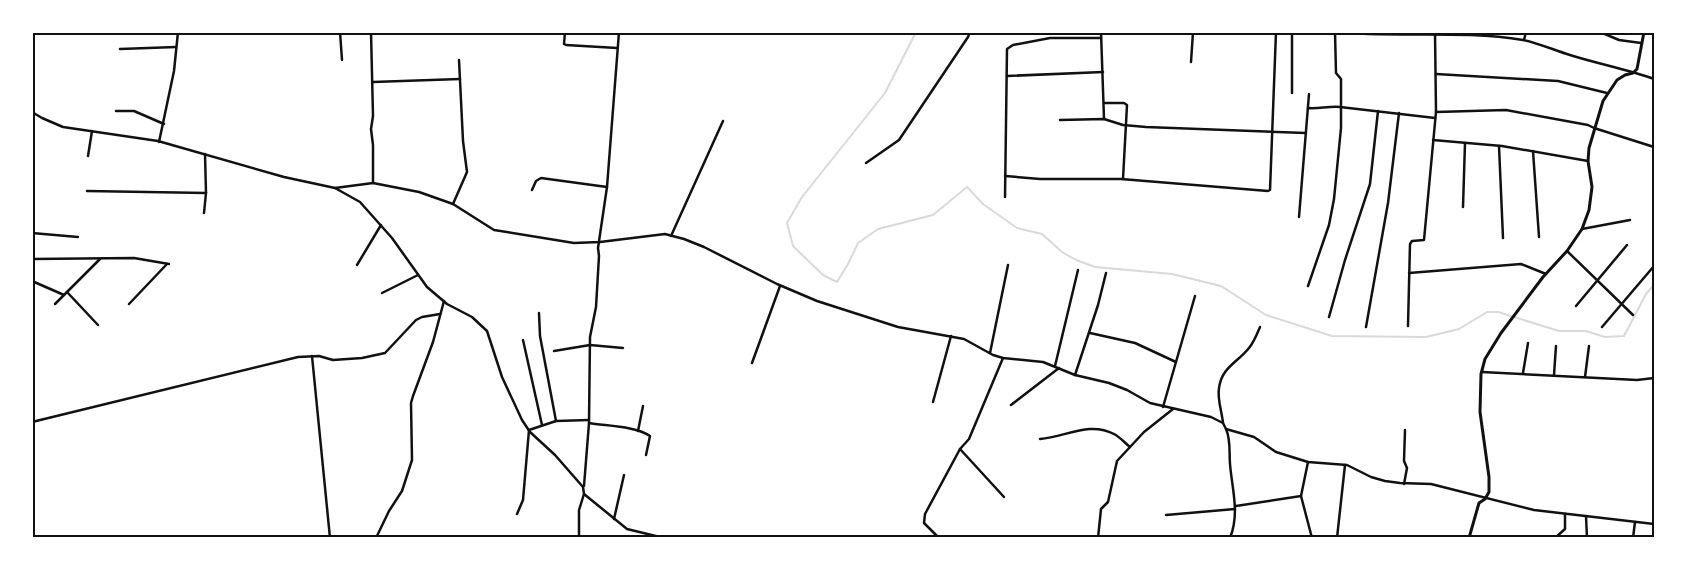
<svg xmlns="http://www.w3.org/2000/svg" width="1687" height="570" viewBox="0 0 1687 570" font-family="'Roboto Condensed',sans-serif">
	<rect width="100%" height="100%" fill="#fff"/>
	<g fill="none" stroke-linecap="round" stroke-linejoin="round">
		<!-- stream -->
		<polyline stroke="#d9d9d9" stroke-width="2" points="916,32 885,93 802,197 787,223 793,246 823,275 837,282 848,264 858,243 878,229 933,215 967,187 983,204 1017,228 1042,234 1062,252 1076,260 1095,267 1172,274 1221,286 1266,315 1332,336 1426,337 1459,329 1487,312 1498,312 1559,331 1586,331 1605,337 1624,336 1646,294 1654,285"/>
		<!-- minor -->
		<g stroke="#111" stroke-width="2.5">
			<polyline points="340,32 342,60"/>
			<polyline points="371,32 373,116 371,129 373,145 373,183"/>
			<polyline points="565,32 564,44 566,45 617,48"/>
			<polyline points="1101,32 1104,119"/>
			<path d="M1336 32C1397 38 1462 30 1523 40 1536 42 1556 51 1570 55 1598 64 1627 69 1654 79"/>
			<polyline points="1600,32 1619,40 1641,43"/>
			<polyline points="1524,40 1526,32"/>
			<polyline points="120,49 176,47"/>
			<polyline points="1191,62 1193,32"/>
			<polyline points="1436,74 1558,81 1607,93"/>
			<polyline points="1007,76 1103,72"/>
			<polyline points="373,82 460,79"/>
			<polyline points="1292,93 1292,32"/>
			<polyline points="1104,103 1124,103 1127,105 1123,179"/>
			<path d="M1308 108C1318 109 1329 106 1340 107L1435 118"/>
			<polyline points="116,111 134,111 164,124"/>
			<polyline points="32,112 42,118 63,127 158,141 284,177 335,188 360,202 392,238 427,287 447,304 472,317 487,331 502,377 522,420 530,432 555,455 583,487 584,494 579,510 579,538"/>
			<polyline points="1436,112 1506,110 1588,125 1594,128 1654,147"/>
			<polyline points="1060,120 1104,119 1123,125 1146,127 1306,133"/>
			<polyline points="1433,140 1502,146 1588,161"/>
			<polyline points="159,142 174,71 178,32"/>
			<polyline points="1499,146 1503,238"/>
			<polyline points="1533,151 1539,237"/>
			<polyline points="88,156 92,131"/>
			<polyline points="866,163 899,140 968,37 970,32"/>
			<polyline points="1005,176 1040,179 1121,179 1268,191 1270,190 1276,32"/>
			<polyline points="335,188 373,183 419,192 453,204 494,230 574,243 600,242 665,234 684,239 704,247 777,284 817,301 898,327 964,339 993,355 1003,358 1043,362 1075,375 1109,383 1127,390 1150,403 1211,417 1223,423 1226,429 1254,437 1276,452 1308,462 1347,465 1371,477 1385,481 1400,483 1431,484 1534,510 1654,524"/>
			<polyline points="532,190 536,181 541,178 607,187"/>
			<polyline points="87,191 206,193"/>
			<polyline points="1005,197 1007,49 1013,45 1050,38 1101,38"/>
			<polyline points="453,204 467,172 463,141 459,60"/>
			<polyline points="1463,207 1465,143"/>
			<polyline points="204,213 206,193 205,154"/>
			<polyline points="1299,217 1309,94"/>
			<polyline points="1582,229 1630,220"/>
			<polyline points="32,233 78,237"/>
			<polyline points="671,236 723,121"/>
			<polyline points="1567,251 1633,315"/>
			<polyline points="32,259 134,258 169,264"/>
			<polyline points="357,265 381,225"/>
			<polyline points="1409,273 1521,264 1546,274"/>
			<polyline points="32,281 64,295"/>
			<polyline points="1308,286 1329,225 1334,199 1341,128 1341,79 1336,73 1335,32"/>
			<polyline points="67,292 98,325"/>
			<polyline points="382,293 418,275"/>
			<polyline points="55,304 100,259"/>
			<polyline points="129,304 167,264"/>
			<polyline points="1576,306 1627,245"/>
			<polyline points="539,313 540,336 556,421"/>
			<polyline points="1329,317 1345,260 1370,184 1378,111"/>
			<polyline points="1408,326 1410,244 1412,241 1424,240 1436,112 1435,32"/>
			<polyline points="1366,327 1388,203 1399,113"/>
			<polyline points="1602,327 1654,266"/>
			<polyline points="1090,333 1135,343 1176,362"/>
			<polyline points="523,340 542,425"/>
			<polyline points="554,351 590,345 623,348"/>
			<polyline points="990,353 1008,265"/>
			<polyline points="312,356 330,538"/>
			<polyline points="752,363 780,286"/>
			<polyline points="1055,366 1078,270"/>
			<polyline points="1482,372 1637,380 1654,378"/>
			<polyline points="1523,373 1528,343"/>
			<polyline points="1075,375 1098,305 1106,273"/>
			<polyline points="1554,375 1556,346"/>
			<polyline points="1585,377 1589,346"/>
			<polyline points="933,402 951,336"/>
			<polyline points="1011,405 1059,368"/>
			<polyline points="1163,407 1195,296"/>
			<polyline points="32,422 298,357 319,356 333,360 362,358 385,353 416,320 422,317 440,314"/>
			<path d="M589 423C606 426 636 426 650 436L646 455"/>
			<path d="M1223 423C1222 412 1217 399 1219 388 1222 367 1237 363 1249 348 1254 342 1257 334 1260 327"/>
			<path d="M1226 429C1231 440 1229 452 1230 464 1232 489 1240 513 1230 538"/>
			<polyline points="638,431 643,406"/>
			<path d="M1040 439C1066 437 1089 421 1114 434 1120 437 1125 443 1130 447"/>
			<polyline points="960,449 1004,497"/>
			<polyline points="1308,462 1301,496 1312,538"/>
			<polyline points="1404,484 1407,468 1404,461 1405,430"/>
			<polyline points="584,486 589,423 590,337 596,307 599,256 598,248 607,187 619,32"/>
			<polyline points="584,494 627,529 664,538"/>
			<polyline points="1236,506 1301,496"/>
			<polyline points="517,514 523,500 529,430 556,421 589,420"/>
			<polyline points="1166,515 1235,509"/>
			<polyline points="1586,516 1587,538"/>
			<polyline points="614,519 624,475"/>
			<polyline points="376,538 389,511 402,491 412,460 411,403 413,396 433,342 444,301"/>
			<polyline points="939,538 924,523 925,514 960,449 969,439 1003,358"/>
			<polyline points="1098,538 1101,509 1108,502 1117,461 1144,432 1173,409"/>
			<polyline points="1337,538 1345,465"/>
			<polyline points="1555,538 1565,529 1565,514"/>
			<polyline points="1633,538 1635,522"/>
		</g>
		<!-- tertiary -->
		<polyline stroke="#111" stroke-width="3" points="1469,538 1479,503 1485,499 1489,492 1489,477 1480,412 1481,374 1485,359 1501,333 1543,277 1567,251 1582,229 1589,210 1592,187 1588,161 1589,148 1603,101 1617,80 1625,75 1633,73 1637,69 1644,32"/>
	</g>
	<!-- border -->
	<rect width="1687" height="570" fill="none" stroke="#ffffff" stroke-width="68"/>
	<rect x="34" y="34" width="1619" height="502" fill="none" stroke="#111" stroke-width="2"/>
</svg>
